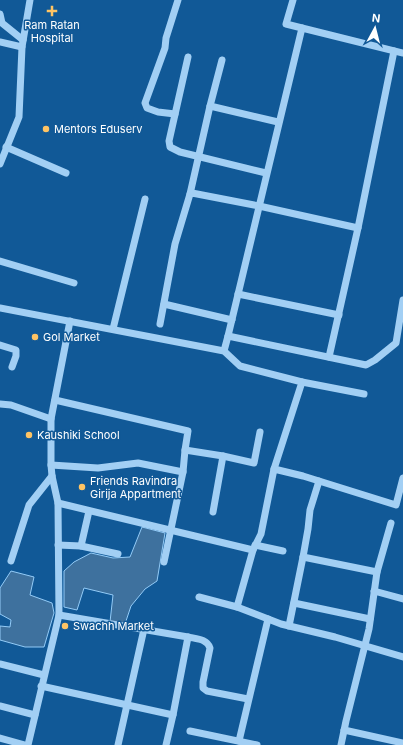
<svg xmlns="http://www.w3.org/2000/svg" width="403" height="745" viewBox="0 0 403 745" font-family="Inter,sans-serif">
	<rect width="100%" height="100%" fill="#115997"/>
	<!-- water -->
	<g fill="#3e719e" stroke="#93cbf7">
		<polygon points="142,527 165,533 157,581 145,589 131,606 125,624 110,622 113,595 84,588 77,610 64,607 64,571 74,562 91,553 113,558 130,557"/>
		<polygon points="11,571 34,577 30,595 52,603 54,613 44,647 25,647 0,640 0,626 10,627 11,620 0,614 0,588"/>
	</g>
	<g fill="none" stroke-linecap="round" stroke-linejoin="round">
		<!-- minor -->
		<g stroke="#a2cff4" stroke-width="7">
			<polyline points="0,14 2,23 23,40"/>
			<polyline points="302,28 403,53"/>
			<polyline points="0,42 22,47"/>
			<polyline points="188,57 169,141 170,147 180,152 266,173"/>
			<polyline points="222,60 210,106 278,122"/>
			<polyline points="175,114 158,112 147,108 145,103 165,48 166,38 178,0"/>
			<polyline points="6,147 66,173"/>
			<polyline points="0,164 19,117 22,47 30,0"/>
			<polyline points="190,194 210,106"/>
			<polyline points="0,261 74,283"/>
			<polyline points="238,294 339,315"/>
			<polyline points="164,304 232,320"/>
			<polyline points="0,308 224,351 240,366 302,382 274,469"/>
			<polyline points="160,324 175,244 190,194 192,193 259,206 358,228 394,51"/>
			<polyline points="113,329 145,199"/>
			<polyline points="228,336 302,28 286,24 293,0"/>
			<polyline points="0,345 16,350 16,356 12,367"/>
			<polyline points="224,351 228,336 366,365 375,360 396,343 403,300"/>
			<polyline points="329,357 358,228"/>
			<polyline points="302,382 364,394"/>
			<polyline points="55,400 188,431 185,450 183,472 164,562"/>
			<polyline points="0,404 11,405 51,419"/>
			<polyline points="185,450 223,456 254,463 260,432"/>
			<polyline points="51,465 98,468 138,463 183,472"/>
			<polyline points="58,503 253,550 261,534 274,469 303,476 396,505 403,478"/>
			<polyline points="213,512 223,456"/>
			<polyline points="58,545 81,546 118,554"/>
			<polyline points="255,545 283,551"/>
			<polyline points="81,546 89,511"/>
			<polyline points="303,557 377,572"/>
			<polyline points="11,561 29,505 52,476"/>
			<polyline points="374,591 403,599"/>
			<polyline points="199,597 237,607 253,550"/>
			<polyline points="294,603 370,619"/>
			<polyline points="237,607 281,624 335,637 403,657"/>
			<polyline points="59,615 188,637 173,715 166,745"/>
			<polyline points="289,626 303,557 308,529 310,510 319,481"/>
			<path d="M188 637C197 639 207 639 210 648L203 682V688L207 691 248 699"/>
			<polyline points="0,664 44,675"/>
			<polyline points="41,686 173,715"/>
			<polyline points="0,706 35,715"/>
			<polyline points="344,730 403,743"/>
			<polyline points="190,731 257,745"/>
			<polyline points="0,738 25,745"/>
			<polyline points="239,741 268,619"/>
			<polyline points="28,745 59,615 58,503 52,476 51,465 51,419 70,321"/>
			<polyline points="118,745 144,629"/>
			<polyline points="341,745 346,721 369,629 377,572 391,523"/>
		</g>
	</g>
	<!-- markers -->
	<g fill="#ffc464" stroke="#115997" stroke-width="1.5">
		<path d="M50 5h4v4h4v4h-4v4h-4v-4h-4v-4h4z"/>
		<circle cx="46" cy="129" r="4"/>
		<circle cx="35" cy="337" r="4"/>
		<circle cx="29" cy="435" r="4"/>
		<circle cx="82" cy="487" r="4"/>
		<circle cx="65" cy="626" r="4"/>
	</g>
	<g text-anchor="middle" stroke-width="3" stroke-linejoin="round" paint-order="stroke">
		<!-- poi labels -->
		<g font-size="11" fill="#fff" stroke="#115997" text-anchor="start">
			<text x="52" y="29" text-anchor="middle">Ram Ratan<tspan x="52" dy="13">Hospital</tspan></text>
			<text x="54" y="133">Mentors Eduserv</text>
			<text x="43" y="341">Gol Market</text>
			<text x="37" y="439">Kaushiki School</text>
			<text x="90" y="485">Friends Ravindra<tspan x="90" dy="13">Girija Appartment</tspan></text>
			<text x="73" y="630">Swachh Market</text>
		</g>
	</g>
	<!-- north arrow -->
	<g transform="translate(375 28) rotate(7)" stroke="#115997" stroke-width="3" paint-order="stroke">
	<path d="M0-3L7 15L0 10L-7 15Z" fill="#ffffff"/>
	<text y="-6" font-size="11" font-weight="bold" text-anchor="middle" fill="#ffffff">N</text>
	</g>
</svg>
